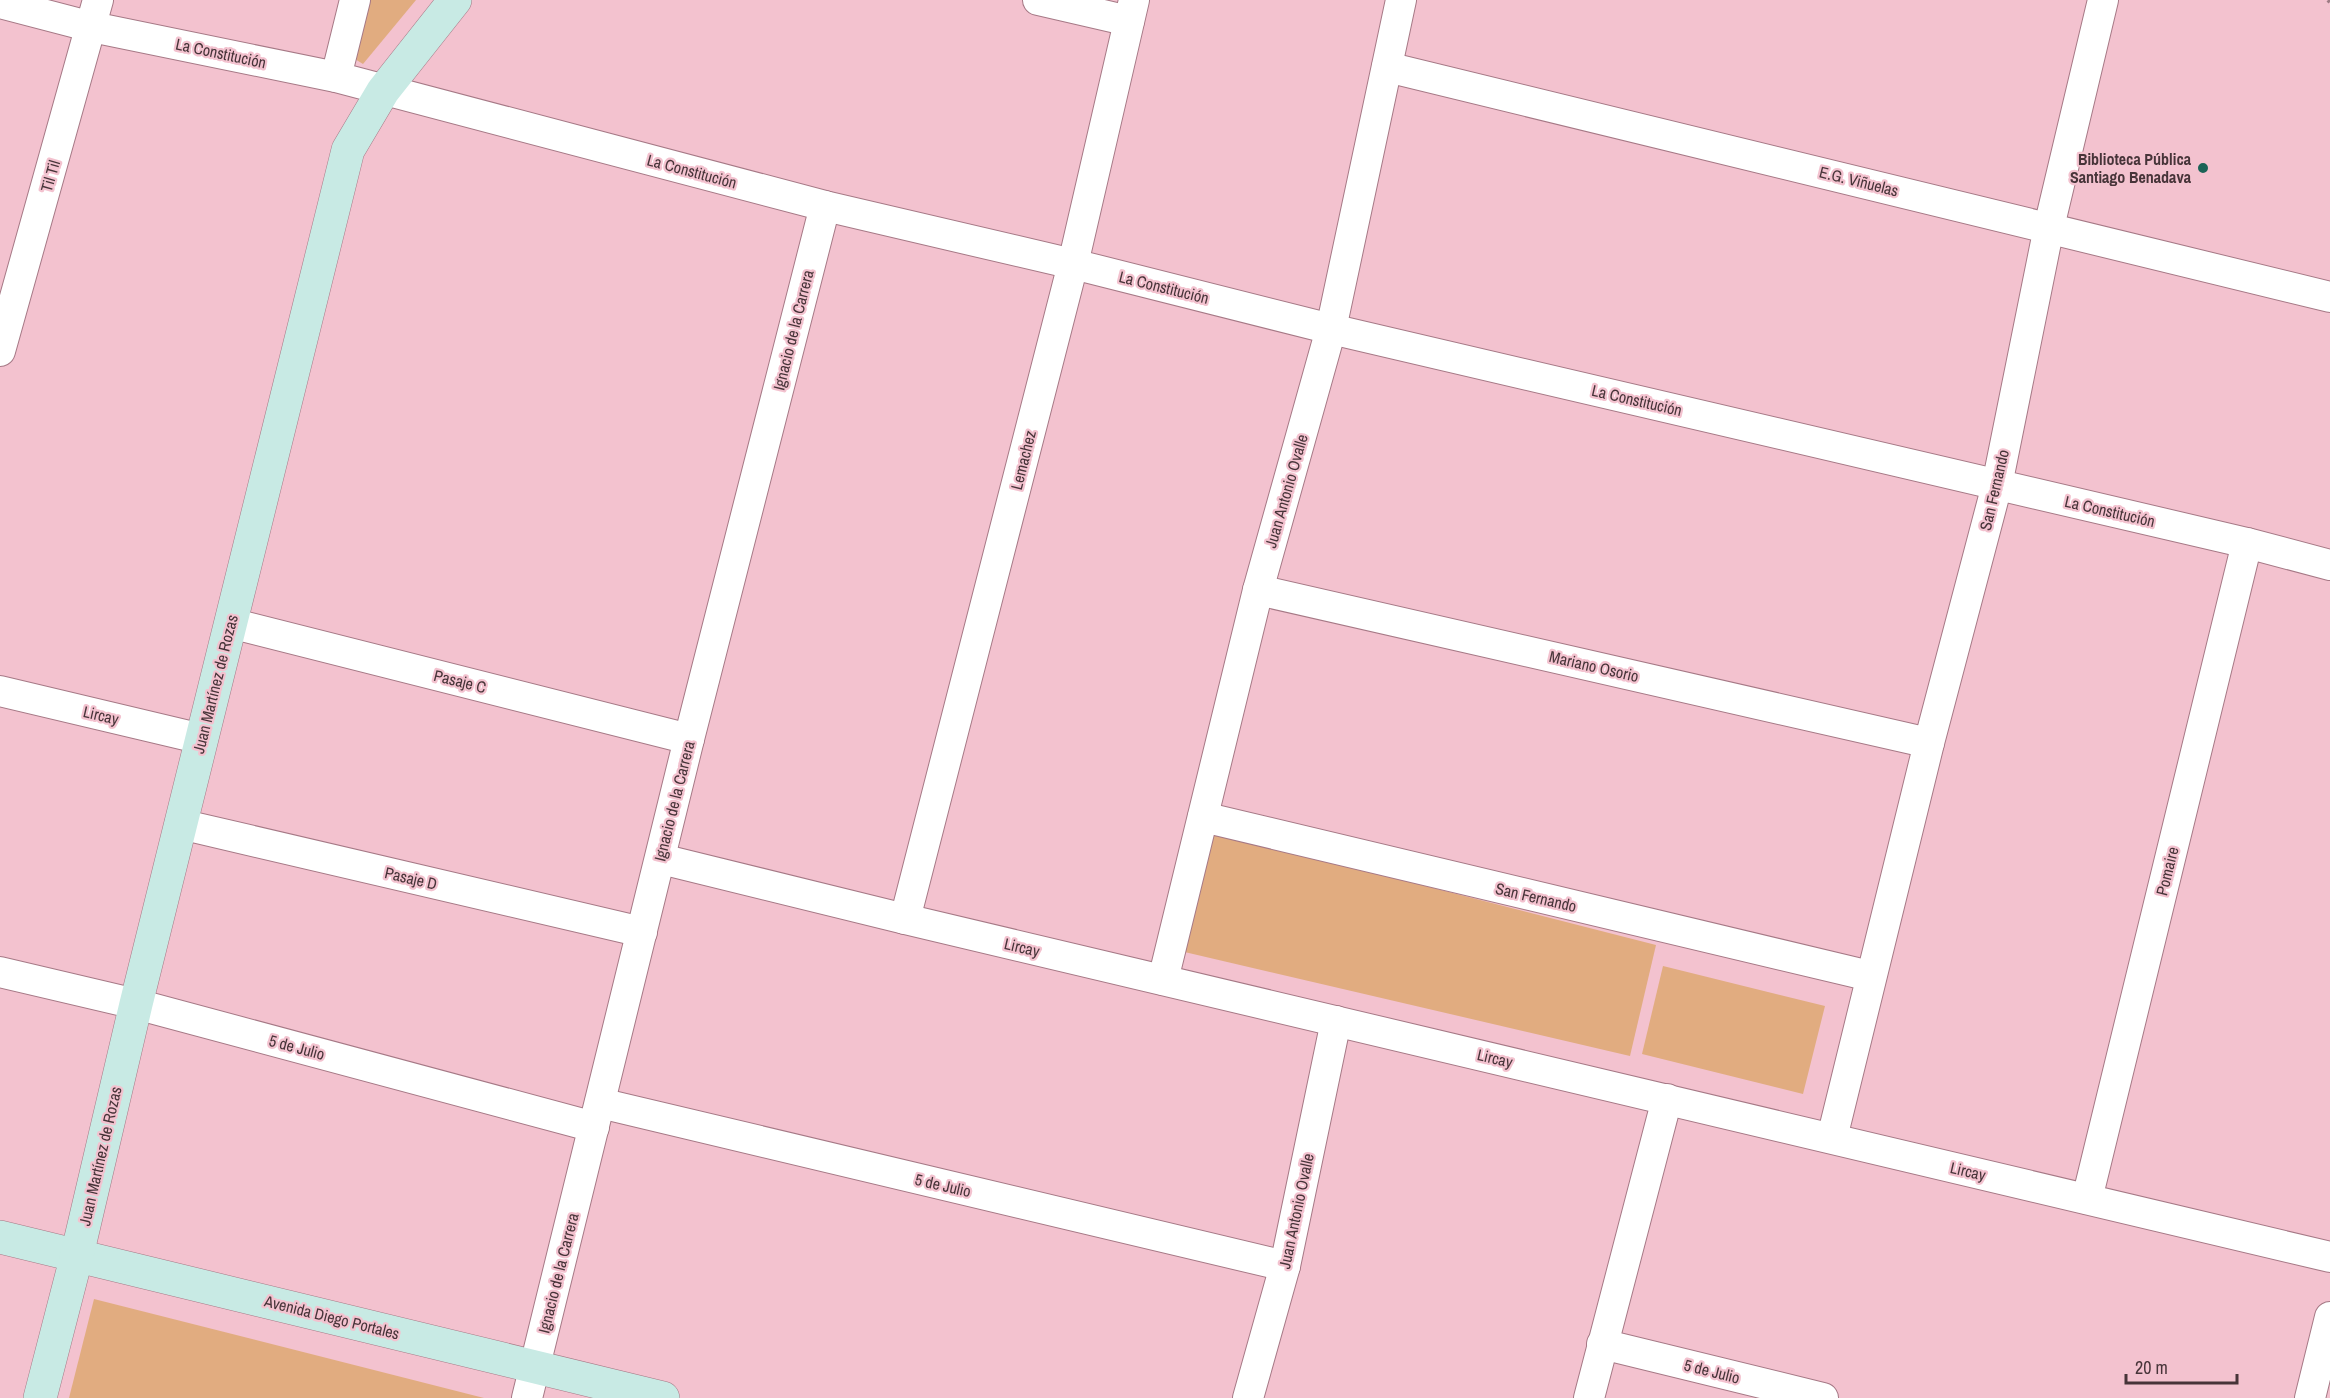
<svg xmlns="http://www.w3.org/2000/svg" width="2330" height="1398" viewBox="0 0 2330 1398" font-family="'Archivo Narrow',sans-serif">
	<rect width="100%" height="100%" fill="#f3c2cf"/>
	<!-- green -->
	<g fill="#e1ac80">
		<polygon points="365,0 416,0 363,64 350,56"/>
		<polygon points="1210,831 1656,945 1630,1056 1176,950"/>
		<polygon points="1663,966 1825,1006 1803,1094 1642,1054"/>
		<polygon points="94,1299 484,1398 69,1398"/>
	</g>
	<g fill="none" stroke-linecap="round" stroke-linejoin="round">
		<defs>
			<g id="street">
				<polyline points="1038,0 1129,21"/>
				<polyline points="0,3 92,27 336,77 825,206 1073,264 1331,329 2247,543 2330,565"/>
				<polyline points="1387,67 2330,297"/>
				<polyline points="336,77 355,0"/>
				<polyline points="0,351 98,0"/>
				<polyline points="1258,590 1929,743"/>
				<polyline points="230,623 689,739"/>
				<polyline points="0,691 202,739"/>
				<polyline points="1203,817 1870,976"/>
				<polyline points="180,824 642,932"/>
				<polyline points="661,859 905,919 2330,1257"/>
				<polyline points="905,919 1073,264 1134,0"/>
				<polyline points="0,972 136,1004 594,1127"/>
				<polyline points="1163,980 1258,590 1331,329 1401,0"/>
				<polyline points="600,1103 1285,1266"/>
				<polyline points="1832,1138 1929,743 1997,485 2049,227 2103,0"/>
				<polyline points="2087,1199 2247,543"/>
				<polyline points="1602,1344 1823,1398"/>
				<polyline points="527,1398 689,739 825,206"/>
				<polyline points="1248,1398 1285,1266 1336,1021"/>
				<polyline points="1589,1398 1667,1099"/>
				<polyline points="2310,1398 2330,1317"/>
			</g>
			<g id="secondary">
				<polyline points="0,1237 663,1398"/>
				<polyline points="40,1398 77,1255 136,1004 348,150 383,91 455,0"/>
			</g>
		</defs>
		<!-- street casing -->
		<use href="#street" stroke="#a67986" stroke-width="32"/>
		<!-- secondary casing -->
		<use href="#secondary" stroke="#a67986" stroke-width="34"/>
		<!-- path -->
		<polyline stroke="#9d7b84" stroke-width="4" stroke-dasharray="6 3" stroke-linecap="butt" points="2328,0 2330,2"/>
		<!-- street -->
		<use href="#street" stroke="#fff" stroke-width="30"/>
		<!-- secondary -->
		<use href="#secondary" stroke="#c8eae4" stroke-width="33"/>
	</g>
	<!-- markers -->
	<circle fill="#1b6357" stroke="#f3c2cf" stroke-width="2" cx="2203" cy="168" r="6"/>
	<g text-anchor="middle" stroke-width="4.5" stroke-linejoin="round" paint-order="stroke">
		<!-- street labels -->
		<g font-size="16" fill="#473439" stroke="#f3c2cf">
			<text transform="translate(221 53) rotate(12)" y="6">La Constitución</text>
			<text transform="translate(692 171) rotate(15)" y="6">La Constitución</text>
			<text transform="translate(50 176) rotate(-74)" y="6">Til Til</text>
			<text transform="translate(1859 181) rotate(14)" y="6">E.G. Viñuelas</text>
			<text transform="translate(1164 287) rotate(14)" y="6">La Constitución</text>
			<text transform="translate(793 330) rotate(-76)" y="6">Ignacio de la Carrera</text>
			<text transform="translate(1637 400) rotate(13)" y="6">La Constitución</text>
			<text transform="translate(1023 460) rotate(-76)" y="6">Lemachez</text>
			<text transform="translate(1994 490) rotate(-77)" y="6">San Fernando</text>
			<text transform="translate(1286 491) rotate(-74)" y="6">Juan Antonio Ovalle</text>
			<text transform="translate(2110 511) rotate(13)" y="6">La Constitución</text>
			<text transform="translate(1594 666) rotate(13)" y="6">Mariano Osorio</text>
			<text transform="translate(460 681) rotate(14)" y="6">Pasaje C</text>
			<text transform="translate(215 684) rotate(-76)" y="6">Juan Martínez de Rozas</text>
			<text transform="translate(101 715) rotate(13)" y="6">Lircay</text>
			<text transform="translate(674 801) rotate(-76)" y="6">Ignacio de la Carrera</text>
			<text transform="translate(2167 871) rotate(-76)" y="6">Pomaire</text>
			<text transform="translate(411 878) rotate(13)" y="6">Pasaje D</text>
			<text transform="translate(1536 897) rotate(13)" y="6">San Fernando</text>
			<text transform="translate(1022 947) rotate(13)" y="6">Lircay</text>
			<text transform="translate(297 1047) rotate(15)" y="6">5 de Julio</text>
			<text transform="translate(1495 1058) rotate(13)" y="6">Lircay</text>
			<text transform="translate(100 1156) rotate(-77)" y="6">Juan Martínez de Rozas</text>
			<text transform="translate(1968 1171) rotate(13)" y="6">Lircay</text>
			<text transform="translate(943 1185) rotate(13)" y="6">5 de Julio</text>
			<text transform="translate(1296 1211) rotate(-78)" y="6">Juan Antonio Ovalle</text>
			<text transform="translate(558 1273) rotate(-76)" y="6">Ignacio de la Carrera</text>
			<text transform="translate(332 1317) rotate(14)" y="6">Avenida Diego Portales</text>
			<text transform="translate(1712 1371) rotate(14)" y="6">5 de Julio</text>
		</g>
		<!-- poi labels -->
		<g font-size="16" font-weight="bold" fill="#473439" stroke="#f3c2cf" text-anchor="end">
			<text x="2191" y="165">Biblioteca Pública<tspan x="2191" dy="18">Santiago Benadava</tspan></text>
		</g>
	</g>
	<!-- scale -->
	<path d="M2126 1374v9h111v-9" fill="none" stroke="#473439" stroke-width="3"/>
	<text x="2135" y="1374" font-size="18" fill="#473439" stroke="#f3c2cf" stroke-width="4.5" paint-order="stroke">20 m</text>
</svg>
